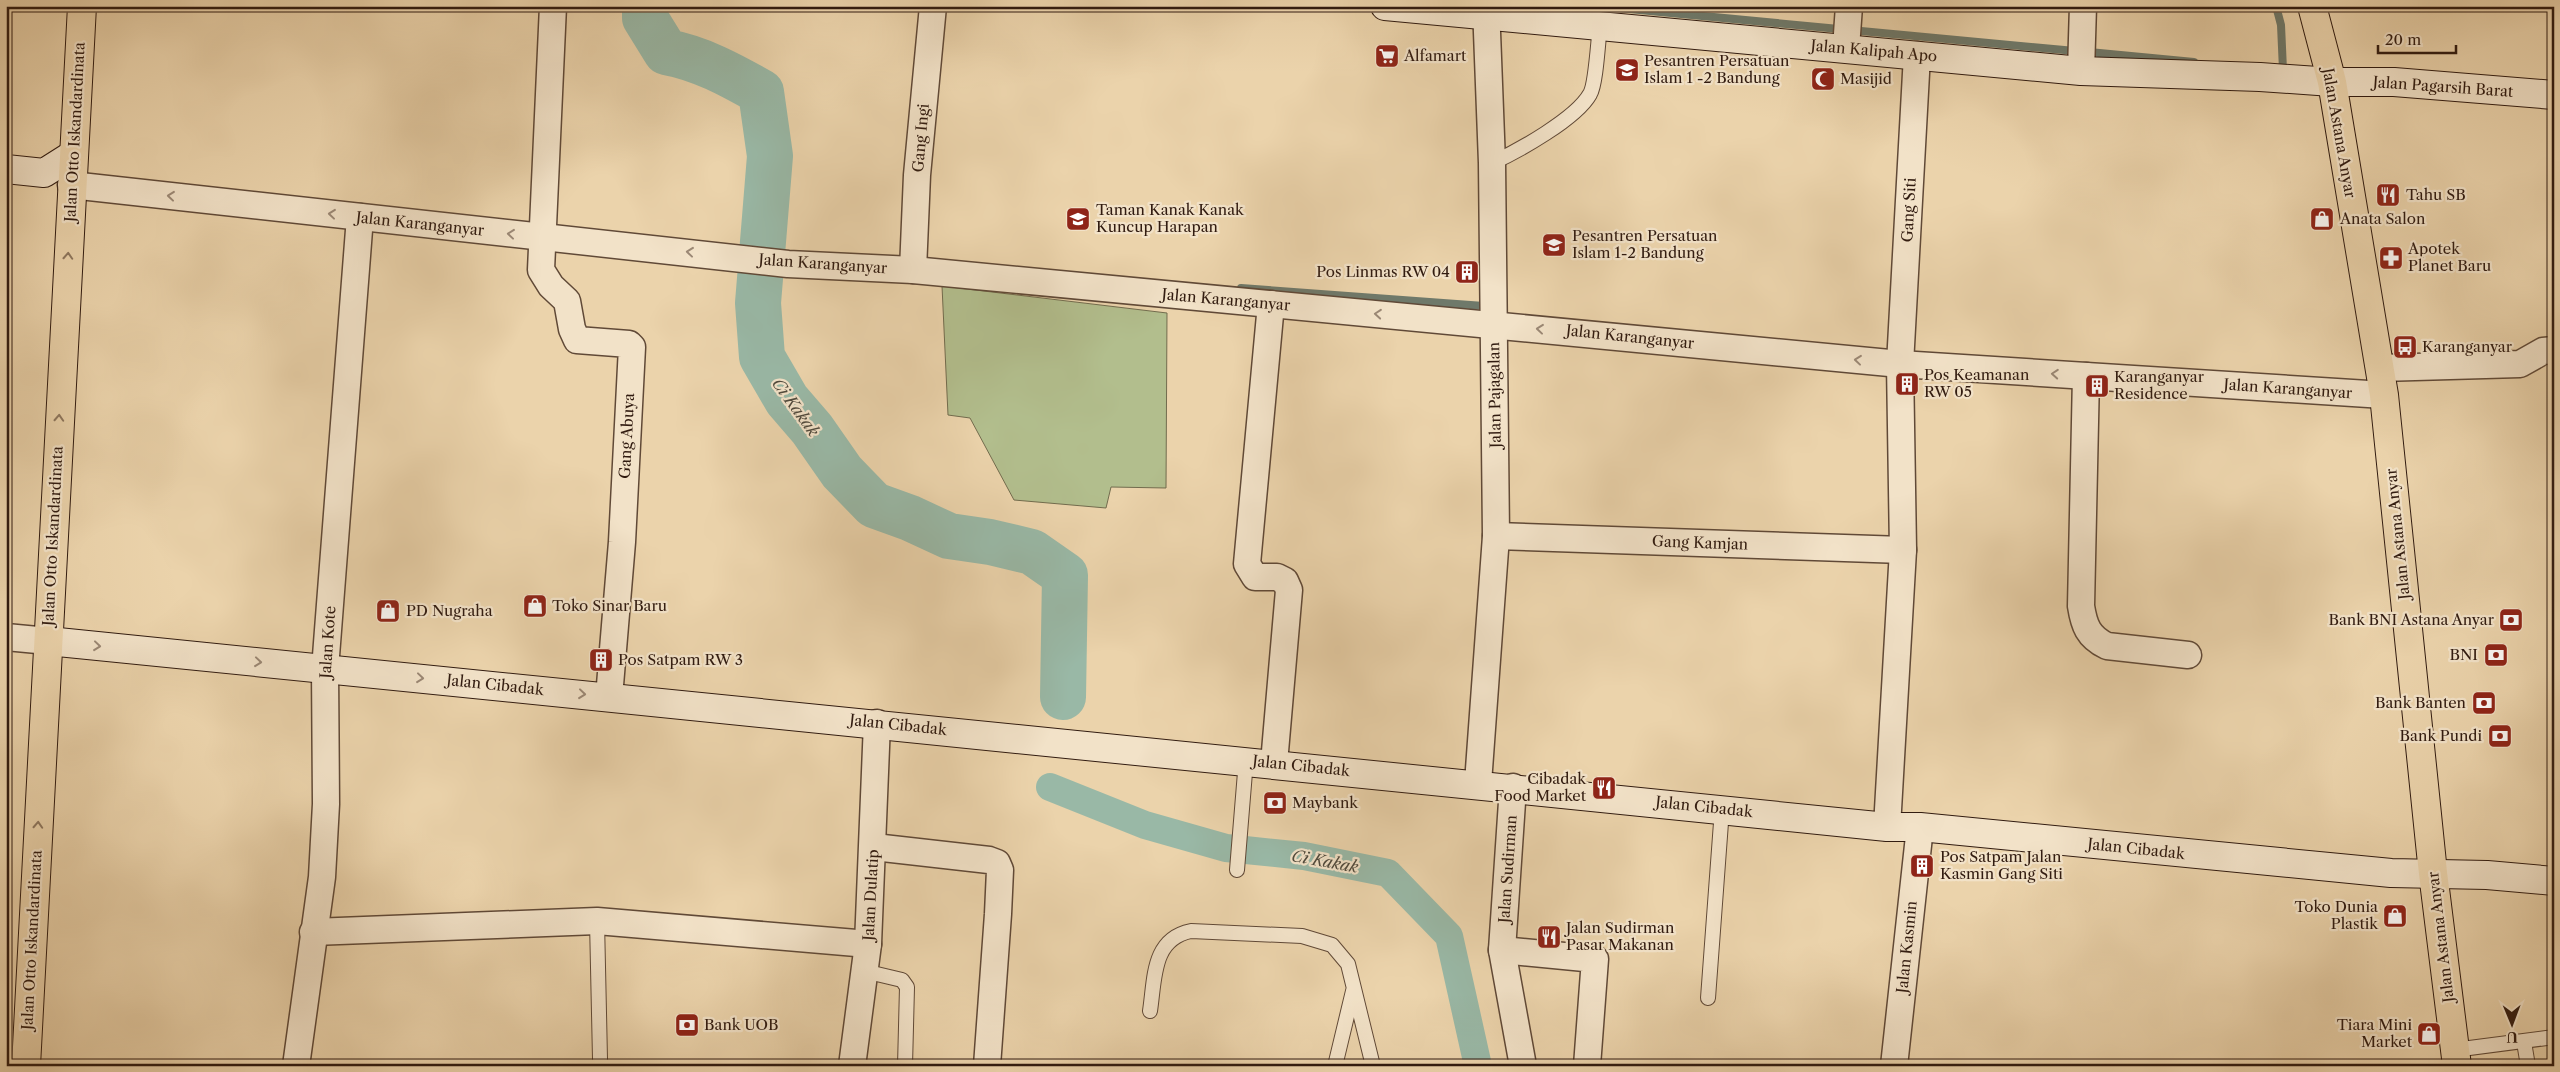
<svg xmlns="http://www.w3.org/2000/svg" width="2560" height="1072" viewBox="0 0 2560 1072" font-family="'Libre Caslon Text',serif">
	<rect width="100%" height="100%" fill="#ebd3ab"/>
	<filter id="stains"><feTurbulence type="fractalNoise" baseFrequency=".004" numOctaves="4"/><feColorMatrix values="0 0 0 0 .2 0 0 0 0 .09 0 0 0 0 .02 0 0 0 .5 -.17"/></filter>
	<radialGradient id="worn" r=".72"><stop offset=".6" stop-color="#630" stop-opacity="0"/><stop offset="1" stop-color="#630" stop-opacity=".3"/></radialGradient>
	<!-- green -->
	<polygon fill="#b2be8d" stroke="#726c4e" points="942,286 1167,313 1166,488 1111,487 1106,508 1014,500 970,418 948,415"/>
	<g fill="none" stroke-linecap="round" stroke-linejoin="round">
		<!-- stream -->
		<g stroke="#6f796a" stroke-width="8">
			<polyline points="1598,6 1839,29"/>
			<polyline points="2276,6 2281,25 2283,70"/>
			<polyline points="1861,31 2075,51"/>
			<polyline points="2089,52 2194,62"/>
			<polyline points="1241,288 1484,306"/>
		</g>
		<!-- canal -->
		<polyline stroke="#99b8a6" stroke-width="28" points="1050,787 1145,825 1226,848 1304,856 1388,873 1449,936 1478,1066"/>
		<!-- river -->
		<path stroke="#99b8a6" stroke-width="46" d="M645 6V18L666 52C700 58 731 75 761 92L770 156 758 303 762 357 787 400 812 429 842 472 874 505 910 518 949 536 990 542 1032 552 1065 575 1063 697"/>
		<defs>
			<g id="lane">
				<path d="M1492 163C1518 151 1576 119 1590 94 1596 84 1598 41 1600 26"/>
				<polyline points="1237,870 1246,760"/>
				<polyline points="597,921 600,1059"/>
				<polyline points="864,971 902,980 907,987 905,1066"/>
				<polyline points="1708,998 1722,809"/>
				<path d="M1150 1011C1155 978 1152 939 1191 931L1302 936 1332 945 1348 964 1373 1066"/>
				<polyline points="2524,1042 2528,1066"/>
				<polyline points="2454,1050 2554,1037"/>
				<polyline points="1335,1066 1353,991"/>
			</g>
			<g id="street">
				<polyline points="553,6 541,270 551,286 567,301 572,329 577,340 629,344 632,347 622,542 609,697"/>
				<polyline points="1846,48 1849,6"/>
				<polyline points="2081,71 2083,6"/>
				<polyline points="71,185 788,264 913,270 1900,364 2384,395"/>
				<polyline points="913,270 917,175 933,6"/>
				<polyline points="1271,304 1247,564 1255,577 1277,577 1285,581 1289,590 1274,763"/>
				<polyline points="2380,368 2520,364 2543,351 2554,350"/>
				<path d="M2086 376 2081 606C2084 625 2088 637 2107 646L2188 655"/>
				<polyline points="1496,536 1903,550"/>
				<polyline points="6,637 48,641"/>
				<polyline points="1478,783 1496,536 1492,163 1486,6"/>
				<polyline points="1513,787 1502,950 1523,1066"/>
				<polyline points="1887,827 1903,550 1900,364 1917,55"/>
				<polyline points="874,847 989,860 997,863 1000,870 998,914 987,1066"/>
				<polyline points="313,932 597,921 868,944"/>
				<polyline points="1502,950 1595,959 1587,1066"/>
				<polyline points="296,1066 322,877 326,804 325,669 360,217"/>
				<polyline points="852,1066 868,944 877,723"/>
				<polyline points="1894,1066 1920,827"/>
			</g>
			<g id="secondary">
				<polyline points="1385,6 2081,71 2260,77 2332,82 2394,82 2554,95"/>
				<polyline points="6,169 44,173 74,154"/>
				<polyline points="48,641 1887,827 1920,827 2391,873 2487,875 2554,881"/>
			</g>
			<g id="primary">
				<polyline points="2312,6 2332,82 2384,395 2433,873 2457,1066"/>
				<polyline points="26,1066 82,6"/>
			</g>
		</defs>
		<!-- lane casing -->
		<use href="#lane" stroke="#604937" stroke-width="16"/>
		<!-- street casing -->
		<use href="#street" stroke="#604937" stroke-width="29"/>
		<!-- secondary casing -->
		<use href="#secondary" stroke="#311b10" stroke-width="30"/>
		<!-- primary casing -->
		<use href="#primary" stroke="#311b10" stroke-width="30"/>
		<!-- lane -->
		<use href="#lane" stroke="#f2e2c8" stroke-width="14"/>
		<!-- street -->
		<use href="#street" stroke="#f2e2c8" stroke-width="26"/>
		<!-- secondary -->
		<use href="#secondary" stroke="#f2e2c8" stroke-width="28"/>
		<!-- primary -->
		<use href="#primary" stroke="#ebd3ab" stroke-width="28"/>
	</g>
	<!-- one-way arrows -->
	<defs><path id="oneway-chevron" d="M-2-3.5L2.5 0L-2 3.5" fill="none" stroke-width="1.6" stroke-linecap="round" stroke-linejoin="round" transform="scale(1.25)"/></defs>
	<g stroke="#9b8875">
		<use href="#oneway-chevron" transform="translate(171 196) rotate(-174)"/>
		<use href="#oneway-chevron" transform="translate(332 214) rotate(-174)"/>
		<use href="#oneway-chevron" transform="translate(511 234) rotate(-174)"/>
		<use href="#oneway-chevron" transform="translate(690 252) rotate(-174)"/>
		<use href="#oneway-chevron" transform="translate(1378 314) rotate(-175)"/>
		<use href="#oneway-chevron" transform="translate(1540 329) rotate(-174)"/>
		<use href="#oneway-chevron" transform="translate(1858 360) rotate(-174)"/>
		<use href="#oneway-chevron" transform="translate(2055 374) rotate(-176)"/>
		<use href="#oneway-chevron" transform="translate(97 646) rotate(6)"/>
		<use href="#oneway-chevron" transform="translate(258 662) rotate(6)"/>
		<use href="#oneway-chevron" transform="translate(420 678) rotate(6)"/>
		<use href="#oneway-chevron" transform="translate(582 694) rotate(6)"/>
	</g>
	<g stroke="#8e775e">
		<use href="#oneway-chevron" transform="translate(68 256) rotate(-87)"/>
		<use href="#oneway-chevron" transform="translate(59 418) rotate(-87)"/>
		<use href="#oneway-chevron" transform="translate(38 825) rotate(-87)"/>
	</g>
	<!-- icons -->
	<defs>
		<symbol id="supermarket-square" viewBox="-11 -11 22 22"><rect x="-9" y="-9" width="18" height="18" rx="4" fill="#8f2418" stroke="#f2e2c8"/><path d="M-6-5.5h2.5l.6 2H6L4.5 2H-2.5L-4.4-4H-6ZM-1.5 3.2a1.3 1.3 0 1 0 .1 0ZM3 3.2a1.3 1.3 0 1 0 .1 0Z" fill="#fff"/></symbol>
		<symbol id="school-square" viewBox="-11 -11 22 22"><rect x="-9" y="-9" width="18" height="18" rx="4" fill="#8f2418" stroke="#f2e2c8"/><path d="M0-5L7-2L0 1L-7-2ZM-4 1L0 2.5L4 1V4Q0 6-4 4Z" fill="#fff"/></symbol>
		<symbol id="mosque-square" viewBox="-11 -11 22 22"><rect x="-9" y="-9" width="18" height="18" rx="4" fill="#8f2418" stroke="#f2e2c8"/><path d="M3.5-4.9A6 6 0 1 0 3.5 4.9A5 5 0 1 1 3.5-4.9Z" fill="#fff"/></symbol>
		<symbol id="restaurant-square" viewBox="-11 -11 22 22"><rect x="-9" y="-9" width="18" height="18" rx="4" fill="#8f2418" stroke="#f2e2c8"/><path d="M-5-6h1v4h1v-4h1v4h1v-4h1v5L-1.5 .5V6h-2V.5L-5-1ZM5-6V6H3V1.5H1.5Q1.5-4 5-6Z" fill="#fff"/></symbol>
		<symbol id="shop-square" viewBox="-11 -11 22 22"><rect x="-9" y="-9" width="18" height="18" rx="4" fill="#8f2418" stroke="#f2e2c8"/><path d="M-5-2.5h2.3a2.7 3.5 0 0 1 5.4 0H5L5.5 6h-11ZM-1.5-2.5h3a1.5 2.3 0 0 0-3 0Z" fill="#fff"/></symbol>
		<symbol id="pharmacy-square" viewBox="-11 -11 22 22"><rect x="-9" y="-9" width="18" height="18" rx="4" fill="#8f2418" stroke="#f2e2c8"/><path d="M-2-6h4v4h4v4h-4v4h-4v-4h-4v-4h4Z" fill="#fff"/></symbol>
		<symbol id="building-square" viewBox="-11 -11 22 22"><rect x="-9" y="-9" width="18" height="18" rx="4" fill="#8f2418" stroke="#f2e2c8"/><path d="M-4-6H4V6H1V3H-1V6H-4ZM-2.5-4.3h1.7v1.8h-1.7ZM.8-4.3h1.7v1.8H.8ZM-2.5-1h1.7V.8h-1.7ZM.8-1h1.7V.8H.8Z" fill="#fff"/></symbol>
		<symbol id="bus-square" viewBox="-11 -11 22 22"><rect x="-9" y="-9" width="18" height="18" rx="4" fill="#8f2418" stroke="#f2e2c8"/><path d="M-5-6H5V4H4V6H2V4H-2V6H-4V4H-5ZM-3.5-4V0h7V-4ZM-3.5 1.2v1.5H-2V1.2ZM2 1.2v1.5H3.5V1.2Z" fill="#fff"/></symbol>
		<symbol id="bank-square" viewBox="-11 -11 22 22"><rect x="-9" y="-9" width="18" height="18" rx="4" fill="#8f2418" stroke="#f2e2c8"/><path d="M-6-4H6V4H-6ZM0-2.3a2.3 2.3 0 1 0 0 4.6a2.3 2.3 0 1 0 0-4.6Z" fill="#fff"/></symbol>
	</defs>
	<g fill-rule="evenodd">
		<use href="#supermarket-square" x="1373" y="42" width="28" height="28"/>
		<use href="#school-square" x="1613" y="56" width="28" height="28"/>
		<use href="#mosque-square" x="1809" y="65" width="28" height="28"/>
		<use href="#restaurant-square" x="2374" y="181" width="28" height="28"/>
		<use href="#school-square" x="1064" y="205" width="28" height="28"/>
		<use href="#shop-square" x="2308" y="205" width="28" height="28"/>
		<use href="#school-square" x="1540" y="231" width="28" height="28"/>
		<use href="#pharmacy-square" x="2377" y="244" width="28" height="28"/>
		<use href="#building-square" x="1453" y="258" width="28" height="28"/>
		<use href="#bus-square" x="2391" y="333" width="28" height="28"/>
		<use href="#building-square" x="1893" y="370" width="28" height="28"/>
		<use href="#building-square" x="2083" y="372" width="28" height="28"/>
		<use href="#shop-square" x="521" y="592" width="28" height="28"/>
		<use href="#shop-square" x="374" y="597" width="28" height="28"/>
		<use href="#bank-square" x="2497" y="606" width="28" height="28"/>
		<use href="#bank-square" x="2482" y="641" width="28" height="28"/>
		<use href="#building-square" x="587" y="646" width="28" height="28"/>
		<use href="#bank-square" x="2470" y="689" width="28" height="28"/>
		<use href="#bank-square" x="2486" y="722" width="28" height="28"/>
		<use href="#restaurant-square" x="1590" y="774" width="28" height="28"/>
		<use href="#bank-square" x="1261" y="789" width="28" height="28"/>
		<use href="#building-square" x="1908" y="852" width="28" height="28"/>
		<use href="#shop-square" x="2381" y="902" width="28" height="28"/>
		<use href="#restaurant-square" x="1535" y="923" width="28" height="28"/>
		<use href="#bank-square" x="673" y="1011" width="28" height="28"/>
		<use href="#shop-square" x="2415" y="1020" width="28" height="28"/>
	</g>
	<g text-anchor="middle" stroke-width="4.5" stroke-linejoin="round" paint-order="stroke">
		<!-- street labels -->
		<g font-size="15" fill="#311b10" stroke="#f2e2c8">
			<text transform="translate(1874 51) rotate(5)" y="5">Jalan Kalipah Apo</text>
			<text transform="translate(2443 87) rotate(4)" y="5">Jalan Pagarsih Barat</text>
			<text transform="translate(75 132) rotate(-87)" y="5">Jalan Otto Iskandardinata</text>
			<text transform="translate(2339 133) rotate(80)" y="5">Jalan Astana Anyar</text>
			<text transform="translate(921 138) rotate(-85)" y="5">Gang Ingi</text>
			<text transform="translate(1909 210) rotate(-87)" y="5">Gang Siti</text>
			<text transform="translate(420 224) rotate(6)" y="5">Jalan Karanganyar</text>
			<text transform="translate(823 264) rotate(4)" y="5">Jalan Karanganyar</text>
			<text transform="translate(1226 300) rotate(5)" y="5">Jalan Karanganyar</text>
			<text transform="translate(1630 337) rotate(6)" y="5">Jalan Karanganyar</text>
			<text transform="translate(2288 389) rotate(4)" y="5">Jalan Karanganyar</text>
			<text transform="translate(1495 395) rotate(-91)" y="5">Jalan Pajagalan</text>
			<text transform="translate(627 436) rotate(-87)" y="5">Gang Abuya</text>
			<text transform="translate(2398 534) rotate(-96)" y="5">Jalan Astana Anyar</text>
			<text transform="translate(53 536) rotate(-87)" y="5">Jalan Otto Iskandardinata</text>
			<text transform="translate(1700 543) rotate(2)" y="5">Gang Kamjan</text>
			<text transform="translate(328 642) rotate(-86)" y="5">Jalan Kote</text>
			<text transform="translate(495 685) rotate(6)" y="5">Jalan Cibadak</text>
			<text transform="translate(898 725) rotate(6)" y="5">Jalan Cibadak</text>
			<text transform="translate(1301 766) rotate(6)" y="5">Jalan Cibadak</text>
			<text transform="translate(1704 807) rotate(6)" y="5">Jalan Cibadak</text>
			<text transform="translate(2136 849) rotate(6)" y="5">Jalan Cibadak</text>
			<text transform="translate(1508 869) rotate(-86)" y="5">Jalan Sudirman</text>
			<text transform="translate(871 895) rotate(-87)" y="5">Jalan Dulatip</text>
			<text transform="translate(2441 937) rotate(-97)" y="5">Jalan Astana Anyar</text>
			<text transform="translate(32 940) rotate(-87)" y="5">Jalan Otto Iskandardinata</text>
			<text transform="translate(1907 947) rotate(-84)" y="5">Jalan Kasmin</text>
		</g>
		<!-- poi labels -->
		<g font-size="15" fill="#311b10" stroke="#f2e2c8" text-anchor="start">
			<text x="1404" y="61">Alfamart</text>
			<text x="1644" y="66">Pesantren Persatuan<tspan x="1644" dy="17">Islam 1 -2 Bandung</tspan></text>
			<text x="1840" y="84">Masijid</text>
			<text x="2406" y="200">Tahu SB</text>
			<text x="1096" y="215">Taman Kanak Kanak<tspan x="1096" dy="17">Kuncup Harapan</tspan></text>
			<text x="2340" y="224">Anata Salon</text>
			<text x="1572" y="241">Pesantren Persatuan<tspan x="1572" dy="17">Islam 1-2 Bandung</tspan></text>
			<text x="2408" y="254">Apotek<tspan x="2408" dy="17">Planet Baru</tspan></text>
			<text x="1450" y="277" text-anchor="end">Pos Linmas RW 04</text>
			<text x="2422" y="352">Karanganyar</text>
			<text x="1924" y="380">Pos Keamanan<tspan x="1924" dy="17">RW 05</tspan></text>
			<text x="2114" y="382">Karanganyar<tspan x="2114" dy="17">Residence</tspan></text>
			<text x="552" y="611">Toko Sinar Baru</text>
			<text x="406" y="616">PD Nugraha</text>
			<text x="2494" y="625" text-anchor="end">Bank BNI Astana Anyar</text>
			<text x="2478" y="660" text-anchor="end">BNI</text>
			<text x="618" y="665">Pos Satpam RW 3</text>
			<text x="2466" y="708" text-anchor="end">Bank Banten</text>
			<text x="2482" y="741" text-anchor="end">Bank Pundi</text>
			<text x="1586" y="784" text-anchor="end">Cibadak<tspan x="1586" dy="17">Food Market</tspan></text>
			<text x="1292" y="808">Maybank</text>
			<text x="1940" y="862">Pos Satpam Jalan<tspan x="1940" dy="17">Kasmin Gang Siti</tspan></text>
			<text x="2378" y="912" text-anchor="end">Toko Dunia<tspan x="2378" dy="17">Plastik</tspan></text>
			<text x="1566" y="933">Jalan Sudirman<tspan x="1566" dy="17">Pasar Makanan</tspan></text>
			<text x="704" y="1030">Bank UOB</text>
			<text x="2412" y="1030" text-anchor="end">Tiara Mini<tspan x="2412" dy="17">Market</tspan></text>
		</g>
		<!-- water labels -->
		<g font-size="16" font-style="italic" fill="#504a3d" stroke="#f2e2c8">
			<text transform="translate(796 407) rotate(54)" y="6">Ci Kakak</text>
			<text transform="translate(1325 861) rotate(10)" y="6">Ci Kakak</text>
		</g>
	</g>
	<!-- margin -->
	<rect width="2560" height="1072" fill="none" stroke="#ebd3ab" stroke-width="25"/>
	<rect x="8" y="8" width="2545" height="1057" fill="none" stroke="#311b10" stroke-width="2.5"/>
	<rect x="12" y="12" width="2535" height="1047" fill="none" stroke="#311b10"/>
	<!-- north arrow -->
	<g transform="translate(2512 1024) rotate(179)" stroke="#f2e2c8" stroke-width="4" paint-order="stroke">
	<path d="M0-4L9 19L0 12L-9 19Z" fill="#311b10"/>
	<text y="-8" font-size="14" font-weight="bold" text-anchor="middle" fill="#311b10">U</text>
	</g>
	<!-- scale -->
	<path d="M2378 45v8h78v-8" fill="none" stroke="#311b10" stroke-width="2.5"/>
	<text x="2385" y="45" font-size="15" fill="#311b10" stroke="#f2e2c8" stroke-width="4" paint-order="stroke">20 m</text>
	<rect width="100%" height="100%" filter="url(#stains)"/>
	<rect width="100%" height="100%" fill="url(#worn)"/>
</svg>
